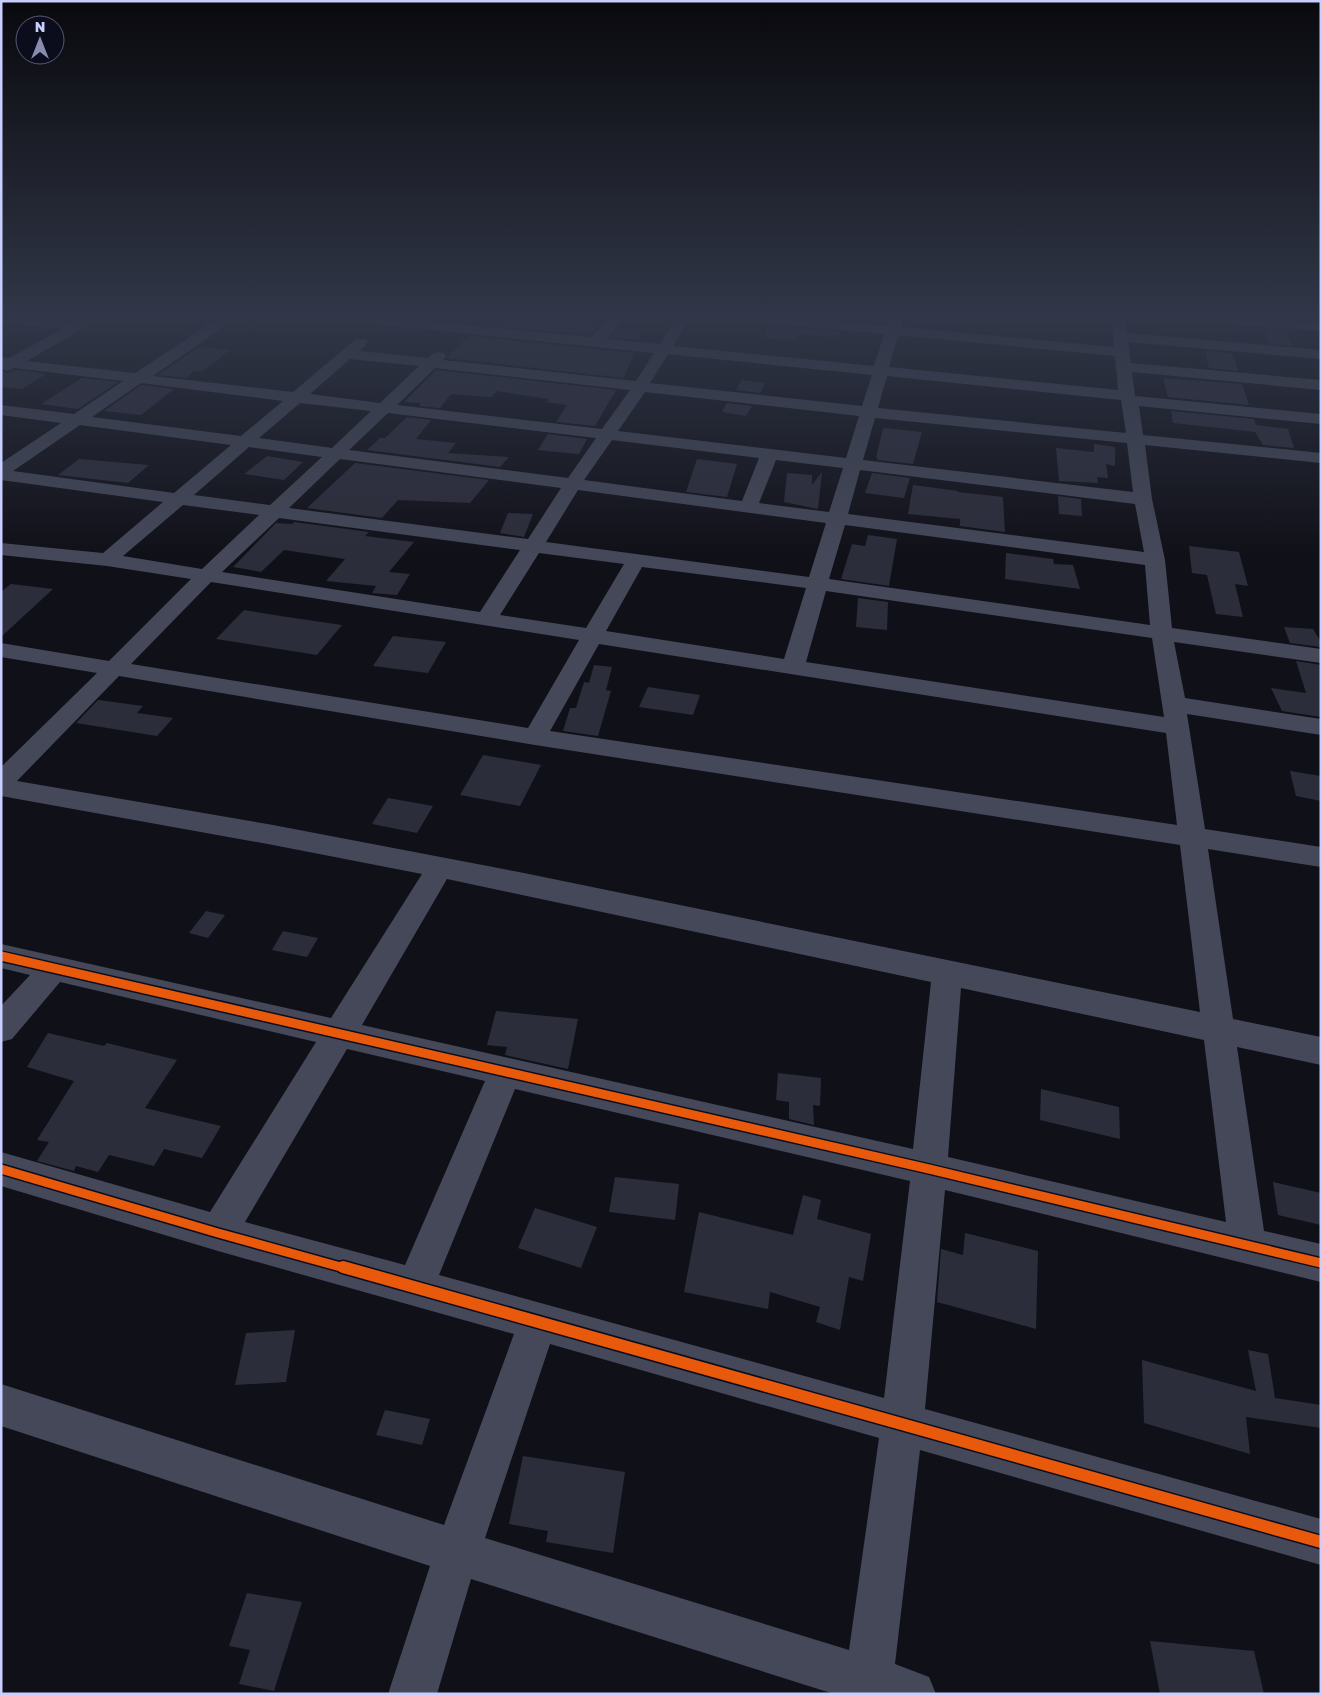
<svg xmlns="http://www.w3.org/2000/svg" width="1322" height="1695" viewBox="0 0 1322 1695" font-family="'Golos Text',sans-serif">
	<rect width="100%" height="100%" fill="#101018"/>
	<!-- building -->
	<g fill="#2c2d3b">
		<polygon points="489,319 598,319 592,327 598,327 590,335 482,325"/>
		<polygon points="768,325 841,332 839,337 798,334 797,340 765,338"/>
		<polygon points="618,328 642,329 638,340 610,337"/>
		<polygon points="1264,329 1285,330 1293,346 1269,344"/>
		<polygon points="469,336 634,353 624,378 446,358"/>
		<polygon points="199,347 230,350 201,372 194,371 186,378 158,375"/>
		<polygon points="1205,351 1232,353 1238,371 1209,368"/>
		<polygon points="13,370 33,372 46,374 22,389 1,387 1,371 8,373"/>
		<polygon points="436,370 616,390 595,426 556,422 567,405 546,402 549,399 497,391 492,397 451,394 440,408 419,406 421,403 404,402"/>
		<polygon points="82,378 118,382 78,409 41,404"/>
		<polygon points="1163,378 1242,384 1249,405 1168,397"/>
		<polygon points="742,380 765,383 760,393 736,390"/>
		<polygon points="141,385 174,389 141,415 104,411"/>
		<polygon points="727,403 752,406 746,416 722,412"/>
		<polygon points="1171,411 1254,419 1256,425 1288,429 1294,448 1263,445 1255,432 1173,423"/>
		<polygon points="407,417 431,420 416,439 456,443 448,453 509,457 500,467 367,450 380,438 385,438"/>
		<polygon points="883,428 922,432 913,464 877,460 878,458 876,458"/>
		<polygon points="548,434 587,439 579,454 538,450"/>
		<polygon points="1094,444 1115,447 1115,466 1106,464 1108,478 1097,477 1098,483 1059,481 1056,448 1094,452"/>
		<polygon points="267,456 303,462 284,480 244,474"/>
		<polygon points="79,459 149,465 128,483 58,475"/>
		<polygon points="697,459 737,464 727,497 686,492"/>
		<polygon points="355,463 489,480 470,503 398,500 382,518 307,508"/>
		<polygon points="822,472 818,509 784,502 787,473 812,475 812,485"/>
		<polygon points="872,473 910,478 904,498 865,493"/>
		<polygon points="913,485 958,491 958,492 1003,497 1005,532 960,526 960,519 908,514"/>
		<polygon points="1058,496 1081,499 1082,516 1059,514"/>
		<polygon points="508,513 533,514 524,537 500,533"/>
		<polygon points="294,522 369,532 365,536 414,542 389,572 410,574 397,595 372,593 376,586 326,581 345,559 284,550 261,572 233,567 276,523 292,524"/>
		<polygon points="868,535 897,539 889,586 841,579 852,544 865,546"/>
		<polygon points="1189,546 1239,552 1248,586 1235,584 1243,617 1216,614 1207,575 1192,573"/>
		<polygon points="1006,553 1053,559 1054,564 1073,565 1080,589 1005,579"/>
		<polygon points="11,584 53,589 1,637 1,592"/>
		<polygon points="858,598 888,602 887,630 856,627"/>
		<polygon points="244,610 287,617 342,625 317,655 216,639"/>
		<polygon points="1284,627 1313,629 1321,642 1321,647 1290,643"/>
		<polygon points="393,636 446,642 428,673 373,666"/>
		<polygon points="1296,661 1321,665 1321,717 1282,711 1271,688 1306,693"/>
		<polygon points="594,665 612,667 606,690 611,691 598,736 563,731 570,708 576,708 584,682 589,683"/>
		<polygon points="648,687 700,695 693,715 639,707"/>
		<polygon points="98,700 143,706 137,713 173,718 157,736 76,723"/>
		<polygon points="483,755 541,765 520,806 460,795"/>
		<polygon points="1290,771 1321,776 1321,801 1296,796"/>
		<polygon points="388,798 433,806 417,833 372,824"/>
		<polygon points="206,911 225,915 208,938 189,933"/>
		<polygon points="283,931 318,938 307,957 272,950"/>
		<polygon points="496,1011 578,1019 568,1069 505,1055 507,1047 487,1045"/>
		<polygon points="48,1033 104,1046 107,1043 177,1060 145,1108 221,1126 202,1158 164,1149 154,1166 109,1155 98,1172 76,1166 74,1171 37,1161 49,1142 37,1140 74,1081 27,1067"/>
		<polygon points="778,1073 821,1078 820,1106 813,1105 814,1125 789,1119 789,1102 776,1100"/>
		<polygon points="1041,1089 1119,1107 1120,1139 1040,1120"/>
		<polygon points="615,1177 679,1184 675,1220 609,1212"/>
		<polygon points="1273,1182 1321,1193 1321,1225 1278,1215"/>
		<polygon points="803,1195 821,1200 817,1219 871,1234 863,1281 849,1277 840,1330 816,1322 820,1307 770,1292 768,1309 684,1292 699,1212 793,1235"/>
		<polygon points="535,1208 597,1227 581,1268 518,1248"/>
		<polygon points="965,1233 1038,1251 1036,1329 937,1302 941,1249 963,1255"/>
		<polygon points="295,1330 286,1382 235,1385 246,1333"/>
		<polygon points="1248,1350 1268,1354 1275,1398 1321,1405 1321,1428 1246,1417 1250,1454 1144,1423 1142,1360 1256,1391"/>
		<polygon points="385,1410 430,1419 422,1445 376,1435"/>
		<polygon points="523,1456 625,1472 613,1553 546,1542 548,1531 509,1524"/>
		<polygon points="247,1593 302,1602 274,1691 239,1684 250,1650 229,1646"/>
		<polygon points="1150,1641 1254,1651 1264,1694 1160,1694"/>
	</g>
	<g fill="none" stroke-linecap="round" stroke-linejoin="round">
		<!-- minor -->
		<g fill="#444859" fill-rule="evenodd">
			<path d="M2 319H46L74 322 79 319H96L94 322 27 361 135 373 217 319H233L231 322 153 376 293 392 356 339H366L368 342 360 351 428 358C433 353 436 351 444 353L446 356 443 360 636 381 654 353 366 323 361 322 359 319H405L591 337 609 319H623L606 339 660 344 676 319H690L673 346 874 366 884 334 768 323 761 319H810L887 326 889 319H903L901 327 1114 347 1112 319H1126L1127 333 1321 350V359L1128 342 1131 363 1321 380V390L1132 372 1135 396 1321 414V424L1139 406 1143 435 1321 453V463L1145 445 1152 499 1165 560 1172 628 1321 649V663L1174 642 1185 698 1321 719V735L1187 714 1205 829 1321 847V867L1208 849 1233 1019 1321 1037V1065L1237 1047 1264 1231 1321 1244V1282L945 1190 925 1409 1321 1519V1565L920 1450 895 1664 929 1677 936 1694H834L471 1579 437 1694H388L430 1566 1 1426V1384L444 1525 514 1334 218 1251 1 1186V1152L210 1212 316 1042 60 982 12 1039 1 1042V1006L30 975 1 968V944L331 1018 422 874 273 845 1 796V767L97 673 1 657V643L109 661 191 579 107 566 1 555V543L103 553 163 502 1 480V463L61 423 1 415V405L74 414 123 381 14 368 7 371 2 369 1 357 9 358 62 329 9 323ZM898 335 1115 356 1118 390 889 367ZM668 354 872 375 862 406 650 383ZM350 359 419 366 380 403 310 394ZM435 368 630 390 602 429 397 405ZM887 376 1121 400 1126 433 878 408ZM141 383 283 401 241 436 92 417ZM645 392 859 416 846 458 618 431ZM300 403 371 411 332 448 259 438ZM388 413 596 438 568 478 349 450ZM875 418 1127 443 1133 492 863 460ZM80 425 231 445 174 493 13 471ZM612 440 759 458 742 501 584 480ZM249 447 322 457 270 505 194 495ZM340 459 561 488 528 539 289 508ZM776 460 843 468 829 512 759 503ZM860 470 1135 504 1144 552 848 514ZM578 490 826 523 809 577 546 542ZM183 505 259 515 202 569 123 556ZM279 518 520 550 480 612 222 572ZM845 525 1145 565 1150 625 829 579ZM539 553 624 564 586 628 500 615ZM642 567 806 588 784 659 606 631ZM211 582 579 640 528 728 131 664ZM826 591 1152 638 1164 717 806 662ZM599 644 1166 733 1177 825 550 731ZM119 676 535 745 1180 845 1200 1012 524 873 273 825 17 781ZM447 879 931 982 913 1149 362 1025ZM961 988 1204 1040 1226 1222 948 1157ZM347 1049 485 1081 405 1265 245 1222ZM515 1089 910 1181 884 1398 439 1275ZM550 1344 879 1438 849 1650 485 1538Z"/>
			<polygon points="1206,319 1266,319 1321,323 1321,331 1213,323"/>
		</g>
		<defs>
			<g id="cycleway-far1">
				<polyline points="1,956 929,1169 1321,1263"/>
				<polyline points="1,1169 218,1233 348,1269"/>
			</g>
			<polyline id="cycleway" points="343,1267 1321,1542"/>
		</defs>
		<!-- cycleway-far1 casing -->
		<use href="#cycleway-far1" stroke="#0c0d1c" stroke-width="12"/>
		<!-- cycleway casing -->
		<use href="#cycleway" stroke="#0c0d1c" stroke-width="15"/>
		<!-- cycleway-far1 -->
		<use href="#cycleway-far1" stroke="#e8590c" stroke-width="9"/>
		<!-- cycleway -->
		<use href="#cycleway" stroke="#e8590c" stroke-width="12"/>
	</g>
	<!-- sky -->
	<linearGradient id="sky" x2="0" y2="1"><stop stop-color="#09090d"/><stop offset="0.57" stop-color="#313748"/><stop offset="1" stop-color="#313748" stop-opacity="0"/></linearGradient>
	<rect width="1322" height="556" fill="url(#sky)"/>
	<!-- border -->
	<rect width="1322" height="1695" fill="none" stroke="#c8cefe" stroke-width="5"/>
	<!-- north arrow -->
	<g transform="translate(40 40)"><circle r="24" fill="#0c0d1c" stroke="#575a76"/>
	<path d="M0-4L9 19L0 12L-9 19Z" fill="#888cae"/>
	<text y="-8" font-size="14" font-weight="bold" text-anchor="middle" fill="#c8cefe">N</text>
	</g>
</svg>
